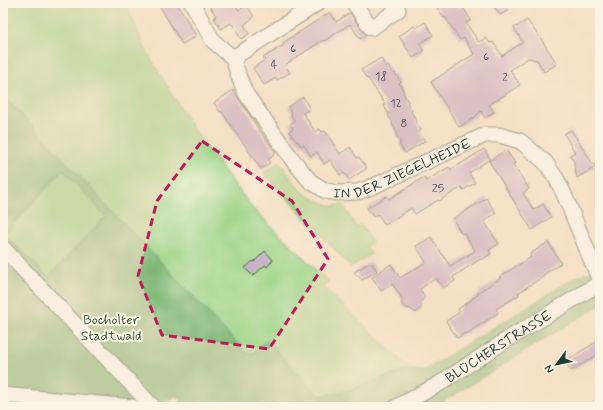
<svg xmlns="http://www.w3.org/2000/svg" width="603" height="410" viewBox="0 0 603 410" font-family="Mynerve,sans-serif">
	<rect width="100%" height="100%" fill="#fcf5e5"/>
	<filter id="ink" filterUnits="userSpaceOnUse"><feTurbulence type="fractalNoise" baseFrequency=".025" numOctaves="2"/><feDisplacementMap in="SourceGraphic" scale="8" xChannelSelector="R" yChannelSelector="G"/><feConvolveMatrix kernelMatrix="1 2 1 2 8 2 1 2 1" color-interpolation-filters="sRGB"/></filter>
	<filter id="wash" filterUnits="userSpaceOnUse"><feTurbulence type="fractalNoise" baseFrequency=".012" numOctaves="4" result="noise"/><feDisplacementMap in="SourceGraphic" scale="16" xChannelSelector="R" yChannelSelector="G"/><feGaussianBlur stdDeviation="0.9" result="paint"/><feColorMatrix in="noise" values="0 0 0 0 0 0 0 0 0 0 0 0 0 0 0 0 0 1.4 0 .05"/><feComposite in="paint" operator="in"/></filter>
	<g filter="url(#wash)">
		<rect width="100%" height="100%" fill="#f4e0c4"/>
		<!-- green -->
		<g fill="#9bd386" stroke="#5d885d">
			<polygon points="3,3 126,3 145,49 193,129 253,209 329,282 323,287 363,324 409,369 347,391 319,396 267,340 253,353 246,353 3,95"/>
			<polygon points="279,162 294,182 305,194 319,201 332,206 343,205 356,227 361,225 372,242 366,246 371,254 351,267 264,173"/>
			<polygon points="63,170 106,216 48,277 4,234"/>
		</g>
		<!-- forest -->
		<path fill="#7cb573" stroke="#4e7954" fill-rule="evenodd" d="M3 95 246 353H253L267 340 319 396 347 391 409 369 423 371 576 277 600 268V305L434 407H185L176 395 156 407H3ZM63 170 106 216 48 277 4 234Z"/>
		<g id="blocks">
			<!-- building -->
			<g fill="#bd99c5">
				<polygon points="158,3 177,3 196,36 182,44"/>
				<polygon points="208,3 234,3 239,10 247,5 254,17 244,25 249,34 241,39 233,25 232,25 231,23 221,29 214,18 216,16"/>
				<polygon points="434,3 454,3 458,9 462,6 471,20 466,23 479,42 486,38 490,43 493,42 502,56 523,42 514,28 527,20 541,39 557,64 544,72 537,60 528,58 510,70 520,85 489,105 494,112 485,118 481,111 474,118 459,127 431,82 474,54 464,38 460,40 445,17 444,18"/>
				<polygon points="492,3 504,3 509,10 500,15"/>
				<polygon points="330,12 336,22 350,13 366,35 360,39 350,24 324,41 323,40 285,65 290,73 277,80 276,78 264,85 253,68 265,60 263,58 284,45 283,43"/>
				<polygon points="425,22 433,35 419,44 424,51 413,58 399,36 414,26 416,28"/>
				<polygon points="381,58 386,67 388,66 393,74 395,73 401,82 399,83 404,92 403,93 408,102 407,103 412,111 411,112 417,121 415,122 421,130 419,132 425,141 405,153 399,144 401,143 396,134 397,133 392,124 393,123 388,115 389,114 383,105 385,104 368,78 367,79 361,70"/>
				<polygon points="233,90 260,131 276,153 268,160 270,163 261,169 221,111 220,112 214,103"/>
				<polygon points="303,97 310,109 303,113 315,132 320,129 322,132 325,131 340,154 350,147 357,158 359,157 367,168 349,180 344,173 340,175 330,160 324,164 317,152 311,156 304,145 301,146 298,141 297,142 289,131 293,129 290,124 295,121 291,115 292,114 288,107"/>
				<polygon points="571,130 595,167 577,178 574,165 574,161 570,155 575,152 564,134"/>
				<polygon points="484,149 490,159 469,173 475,183 463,190 462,187 439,201 438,200 415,214 411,208 385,225 378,214 373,217 367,208 387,196 389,199 424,177 426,181 449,167 451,170"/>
				<polygon points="506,150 515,163 513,164 529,189 523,193 534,210 543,204 551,217 532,230 489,161"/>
				<polygon points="486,198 496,213 484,221 499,244 489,250 491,254 481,260 480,259 453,277 455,281 443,288 436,278 420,289 425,297 419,304 422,306 416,313 409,308 408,309 402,305 402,298 392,284 381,291 372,277 391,264 400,278 426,262 416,246 431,237 450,266 475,251 464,233 462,234 458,228 453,219"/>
				<polygon points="548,242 561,263 543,275 544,276 518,293 519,295 496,309 498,313 466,334 465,333 457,338 446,321 460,312 458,309 479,294 478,292 501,278 499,277 531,257 530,254"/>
				<polygon points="265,251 273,260 267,267 265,265 253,276 245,268 253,261 254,262"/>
				<polygon points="371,262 377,271 362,280 354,272"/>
				<polygon points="600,340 600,353 571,371 565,361"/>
			</g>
		</g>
	</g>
	<g filter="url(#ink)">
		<use href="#blocks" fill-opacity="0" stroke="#3f554a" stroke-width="1"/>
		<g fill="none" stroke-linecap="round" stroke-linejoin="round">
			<defs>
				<g id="minor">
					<path id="s1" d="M192 3 213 41 233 58 239 77 246 94 292 159 310 181 326 191 338 193 358 192 376 185 485 135H499L520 141 545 162 556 178 564 194 600 281"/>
					<polyline points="354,3 371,28 398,10 394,3"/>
					<polyline points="233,58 318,3"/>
					<polyline points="3,248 153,407"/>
					<polyline points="3,395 132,407"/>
					<path id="s2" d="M396 407 408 401 439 384 508 339 600 283"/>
				</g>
			</defs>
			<!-- minor casing -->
			<use href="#minor" stroke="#3f554a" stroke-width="17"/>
			<!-- minor -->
			<use href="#minor" stroke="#fff" stroke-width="15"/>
		</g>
	</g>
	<!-- marked area -->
	<path d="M0 0H603V410H0ZM202 141 292 201 328 259 269 349 162 335 138 276 157 201Z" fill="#f4e0c4" fill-opacity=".55" fill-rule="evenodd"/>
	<path fill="none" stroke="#c2185b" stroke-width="3" stroke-dasharray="8 5" stroke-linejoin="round" d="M202 141 292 201 328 259 269 349 162 335 138 276 157 201Z"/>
	<g text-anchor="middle" stroke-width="4" stroke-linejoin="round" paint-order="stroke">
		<!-- number labels -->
		<g font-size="12" fill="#465458">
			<text x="293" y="52">6</text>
			<text x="486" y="60">6</text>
			<text x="274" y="68">4</text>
			<text x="381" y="80">18</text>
			<text x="505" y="81">2</text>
			<text x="396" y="107">12</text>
			<text x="404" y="127">8</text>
			<text x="438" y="192">25</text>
		</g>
		<!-- street labels -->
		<g font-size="14" fill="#1f3d34" stroke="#fcf5e5">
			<text dy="5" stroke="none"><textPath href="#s1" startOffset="316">IN DER ZIEGELHEIDE</textPath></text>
			<text dy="5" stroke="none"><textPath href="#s2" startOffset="119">BLÜCHERSTRASSE</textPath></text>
		</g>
		<!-- park labels -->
		<g font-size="14" fill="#385b44" stroke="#fcf5e5">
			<text x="111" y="324">Bocholter<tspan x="111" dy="16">Stadtwald</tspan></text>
		</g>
	</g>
	<!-- margin -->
	<rect width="603" height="410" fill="none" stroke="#fcf5e5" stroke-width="16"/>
	<!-- north arrow -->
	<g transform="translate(557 364) rotate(237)" stroke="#fcf5e5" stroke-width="3" paint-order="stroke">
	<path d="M0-3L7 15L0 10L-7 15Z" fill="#1f3d34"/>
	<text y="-6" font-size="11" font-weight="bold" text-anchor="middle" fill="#1f3d34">N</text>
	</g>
</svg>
